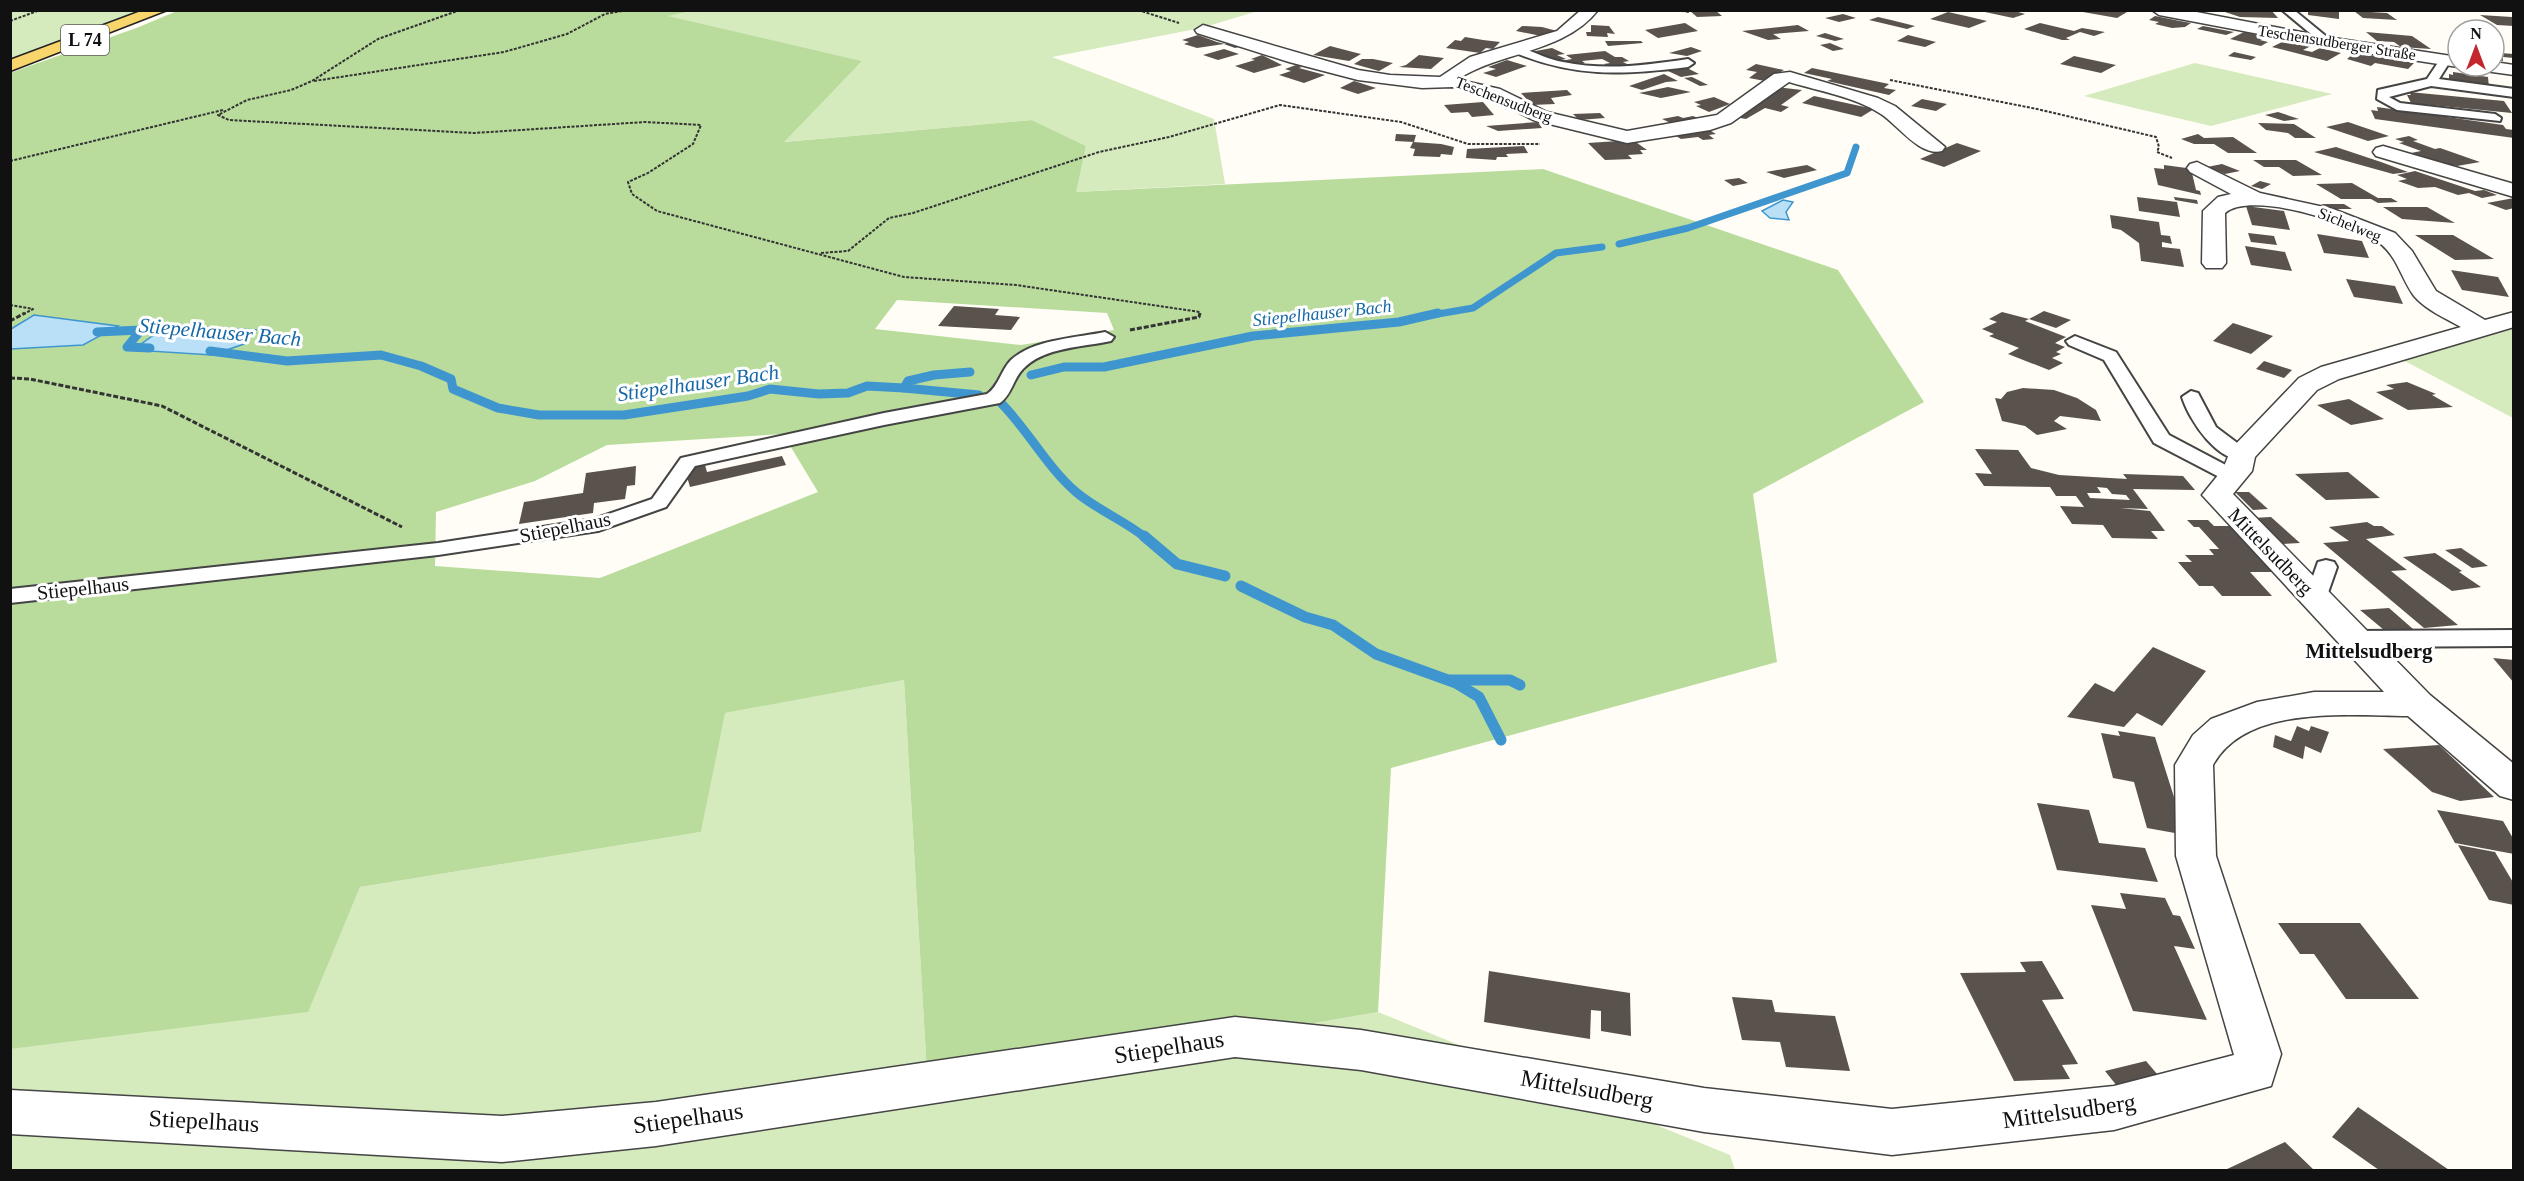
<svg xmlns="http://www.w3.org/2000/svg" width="2524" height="1181" viewBox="0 0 2524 1181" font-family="Georgia,serif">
	<rect width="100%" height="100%" fill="#fffdf5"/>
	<!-- green -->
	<g fill="#d5ebbd">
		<polygon points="690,10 1258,11 1201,28 1052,57 1214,119 1225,184 1075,192 1086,146 1032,120 782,142 862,61 667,16"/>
		<polygon points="10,11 146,11 11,61"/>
		<polygon points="2195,63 2332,94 2211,126 2084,96"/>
		<polygon points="2513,325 2513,418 2399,358"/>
		<polygon points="904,680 928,1090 1378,1012 1730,1155 1735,1170 11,1170 10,1049 307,1012 360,887 701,832 724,713"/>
	</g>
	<!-- forest -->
	<path fill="#b9dc9c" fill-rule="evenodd" d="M177 11H690L668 16 862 61 784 142 1032 120 1086 146 1076 192 1543 169 1838 270 1924 402 1753 494 1777 662 1391 768 1378 1012 928 1090 904 680 725 713 701 832 360 887 308 1012 11 1049 10 73 139 27ZM897 300 1107 313 1114 330 1021 345 875 329ZM783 434 818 492 600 578 435 566 436 512 535 481 607 445Z"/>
	<!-- water -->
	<g fill="#b9e0f7" stroke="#3f96cf" stroke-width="1.5">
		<polygon points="1783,200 1793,202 1786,212 1789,220 1770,218 1762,211"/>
		<polygon points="34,315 118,326 83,345 11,349 11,329"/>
		<polygon points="179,325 256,330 244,344 212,355 133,350 155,334"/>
	</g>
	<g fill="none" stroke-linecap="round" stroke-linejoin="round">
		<!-- stream-far2 -->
		<g stroke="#3f96cf" stroke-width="7">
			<polyline points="1619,244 1688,228 1847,173 1856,147"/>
			<polyline points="1432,315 1473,308 1556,253 1602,247"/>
		</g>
		<!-- stream-far1 -->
		<g stroke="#3f96cf" stroke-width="9">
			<polyline points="97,332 141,330 127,347 150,348"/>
			<polyline points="210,351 287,361 381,355 421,366 451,379 453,389 498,408 539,415 624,415 748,396 770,389 819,394 848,393 867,386 904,388 908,381 934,375 970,372"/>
			<polyline points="1031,375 1064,367 1104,367 1253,336 1399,322 1438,313"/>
			<polyline points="904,388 979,395"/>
			<path d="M1001 403C1028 430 1047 467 1076 492 1097 510 1124 520 1146 538"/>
		</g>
		<!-- stream -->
		<g stroke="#3f96cf" stroke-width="11">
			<polyline points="1144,536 1177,564 1225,576"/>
			<polyline points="1241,586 1305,617 1333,625 1376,654 1456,683 1479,697 1501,740"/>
			<polyline points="1450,680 1510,680 1520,685"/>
		</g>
	</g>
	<!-- building -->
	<g fill="#5a524d" fill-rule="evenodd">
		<polygon points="1689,10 1715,10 1722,16 1697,17"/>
		<polygon points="1988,10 2011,10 2025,14 2013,18 1985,12"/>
		<polygon points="2118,10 2127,12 2117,18 2083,12"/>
		<polygon points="2219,10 2271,10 2278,18 2240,17"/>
		<polygon points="2308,10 2339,12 2339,19 2308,15"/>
		<polygon points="2354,11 2387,13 2397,20 2363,18"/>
		<polygon points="1948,12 1966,16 1987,21 1969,28 1930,19"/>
		<polygon points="1843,14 1856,18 1839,22 1825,18"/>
		<polygon points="2480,15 2512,17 2514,26 2497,25"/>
		<polygon points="2155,16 2180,21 2191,23 2185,27 2172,28 2155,24 2159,22 2149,20"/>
		<polygon points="1878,17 1891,20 1915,26 1907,29 1869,20"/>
		<polygon points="1685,23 1698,31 1658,38 1645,30"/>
		<polygon points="2040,23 2074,31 2082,28 2105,32 2094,36 2080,32 2066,38 2070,40 2062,40 2024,29"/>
		<polygon points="1591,25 1609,26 1615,34 1607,33 1608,37 1587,36 1586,32 1591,32"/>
		<polygon points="1798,25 1809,31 1773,34 1781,39 1768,40 1742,31"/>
		<polygon points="1522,26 1542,27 1557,31 1551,36 1541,36 1516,31"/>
		<polygon points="2203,26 2234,32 2226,35 2197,29"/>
		<polygon points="2244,32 2266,37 2260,40 2268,42 2261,46 2230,39"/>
		<polygon points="2366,32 2412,36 2431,49 2401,47 2394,42 2377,41"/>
		<polygon points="1825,33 1844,39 1835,41 1816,36"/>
		<polygon points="1198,35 1217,42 1225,44 1235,41 1246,45 1235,48 1224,44 1197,48 1184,44 1189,42 1182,40"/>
		<polygon points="1908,35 1936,42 1925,47 1897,41"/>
		<polygon points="1465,37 1483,40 1500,42 1493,49 1486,48 1480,53 1446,48 1455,40 1461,41"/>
		<polygon points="1605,41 1641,41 1643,43 1608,46"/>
		<polygon points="2284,41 2311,46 2303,50 2312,52 2320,48 2341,53 2327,61 2272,47"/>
		<polygon points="1830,43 1844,49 1833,51 1820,45"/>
		<polygon points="1330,46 1353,52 1361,54 1349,61 1313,55"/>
		<polygon points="1691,47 1702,51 1687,56 1669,53"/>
		<polygon points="1552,48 1565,54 1557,55 1566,59 1551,62 1530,52"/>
		<polygon points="1224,49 1239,54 1218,60 1203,55"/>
		<polygon points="1605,51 1615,57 1622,57 1629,61 1623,62 1629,65 1609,67 1604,64 1610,63 1602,59 1582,61 1585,63 1572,65 1554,62 1572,59 1566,55"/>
		<polygon points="2234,52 2256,57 2251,60 2228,56"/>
		<polygon points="2354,53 2382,57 2414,63 2408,69 2375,63 2371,66 2347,59"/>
		<polygon points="2500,53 2514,54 2514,58 2503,57 2503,61 2494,60 2494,54 2500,55"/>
		<polygon points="1262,55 1282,65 1254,73 1235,66 1255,60 1251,59"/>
		<polygon points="1419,55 1444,58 1431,69 1399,67 1406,65"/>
		<polygon points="2074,56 2116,65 2101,73 2060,64"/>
		<polygon points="1362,59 1373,59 1393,63 1379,71 1354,64"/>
		<polygon points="1507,60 1527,66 1496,77 1483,73 1496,69 1488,67"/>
		<polygon points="1756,64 1784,70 1765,81 1749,78 1757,72 1746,70"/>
		<polygon points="1296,65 1302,67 1299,68 1325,75 1304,83 1279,75 1291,71 1285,69"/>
		<polygon points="1687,68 1699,74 1681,77 1668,71"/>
		<polygon points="1812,68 1889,84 1884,88 1896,90 1889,95 1827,81 1832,79 1804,73"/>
		<polygon points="2453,72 2488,77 2489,88 2449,81 2449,74 2453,75"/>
		<polygon points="1664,74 1678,81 1666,82 1642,90 1629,86"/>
		<polygon points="1692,77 1708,85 1700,86 1684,78"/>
		<polygon points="1354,81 1376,88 1358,94 1340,88"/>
		<polygon points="1668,87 1691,92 1661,98 1639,93"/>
		<polygon points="1775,87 1802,90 1781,105 1789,107 1781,112 1765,108 1746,119 1735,117"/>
		<polygon points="1567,90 1572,95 1551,98 1555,104 1532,105 1521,93"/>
		<polygon points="2409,92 2504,101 2512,113 2411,103 2407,95 2411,95"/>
		<polygon points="1814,96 1874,109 1861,117 1802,103"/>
		<polygon points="1714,97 1730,104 1709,112 1696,106 1701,105 1694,102"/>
		<polygon points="1922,99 1947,104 1936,111 1911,106"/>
		<polygon points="1483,102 1494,115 1472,117 1468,112 1451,113 1444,105"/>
		<polygon points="2377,107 2503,125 2506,129 2514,130 2514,138 2375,119 2371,110 2378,111"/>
		<polygon points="2278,112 2299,119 2284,121 2265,115"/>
		<polygon points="1600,113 1605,118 1579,120 1573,114"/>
		<polygon points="1678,116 1683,118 1693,116 1703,120 1675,125 1662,119"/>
		<polygon points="1538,122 1542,128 1498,131 1486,126"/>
		<polygon points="2348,122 2389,136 2368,141 2326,127"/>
		<polygon points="2258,123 2294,124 2316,138 2295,138 2288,133 2266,130"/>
		<polygon points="1706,128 1716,134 1709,135 1714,139 1703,140 1698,137 1681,139 1671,133"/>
		<polygon points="1396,134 1416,135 1414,142 1395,141"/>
		<polygon points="2198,134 2204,138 2233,137 2257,153 2228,153 2214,144 2194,144 2181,139"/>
		<polygon points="2409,136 2418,140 2413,141 2435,149 2440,148 2480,162 2457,166 2442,164 2411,153 2421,151 2399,143 2404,142 2395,139"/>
		<polygon points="1633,140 1647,150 1640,150 1643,154 1628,155 1632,159 1605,160 1588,143"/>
		<polygon points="1413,142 1441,144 1454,147 1452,155 1441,154 1440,157 1413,156 1415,149 1410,148"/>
		<polygon points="1957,143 1981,151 1944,167 1920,159"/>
		<polygon points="1524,146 1528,153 1506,154 1508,157 1497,157 1496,160 1466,158 1467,149"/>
		<polygon points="2336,147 2381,162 2408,172 2393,174 2314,152"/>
		<polygon points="2253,160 2296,160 2322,175 2293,176 2279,167 2264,167"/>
		<polygon points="2222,164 2240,171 2225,174 2207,167"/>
		<polygon points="1807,165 1817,170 1784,178 1766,172"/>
		<polygon points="2164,165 2194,169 2192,173 2196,190 2200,191 2201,195 2158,185 2154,168 2164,169"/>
		<polygon points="2415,171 2475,191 2484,190 2497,195 2482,198 2469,193 2458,195 2435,187 2418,188 2398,181 2407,179 2397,175"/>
		<polygon points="1739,178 1748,183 1733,186 1724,180"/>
		<polygon points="2260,181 2271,184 2262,189 2251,186"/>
		<polygon points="2352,183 2378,198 2391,198 2398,202 2378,203 2371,199 2341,199 2316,184"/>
		<polygon points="2137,197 2177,202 2180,217 2139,211"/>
		<polygon points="2174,197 2197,200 2198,204 2175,200"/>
		<polygon points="2514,198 2514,208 2506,210 2487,203"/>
		<polygon points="2321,204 2344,204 2352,209 2329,209"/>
		<polygon points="2246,206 2284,211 2290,230 2252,225"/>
		<polygon points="2383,207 2427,207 2455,223 2402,219"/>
		<polygon points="2110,215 2159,222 2161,235 2170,236 2172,244 2162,242 2162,247 2180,249 2184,267 2141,261 2139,243 2121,230 2112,228"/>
		<polygon points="2248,233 2274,236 2277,245 2251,242"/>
		<polygon points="2317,234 2362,241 2369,258 2324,253"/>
		<polygon points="2415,235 2453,235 2494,259 2455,260"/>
		<polygon points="2245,246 2285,252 2292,271 2251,265"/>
		<polygon points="2451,270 2498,277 2509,297 2462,290"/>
		<polygon points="2346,279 2395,286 2403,304 2354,297"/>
		<polygon points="954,306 999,309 995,315 1020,317 1011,330 938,326"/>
		<polygon points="2044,311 2071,320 2056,328 2029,319"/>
		<polygon points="2002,312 2029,319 2025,321 2066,337 2055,343 2065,347 2056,352 2061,354 2052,358 2063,363 2049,370 2008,354 2019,348 1989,336 1994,334 1982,329 1997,322 1989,319"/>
		<polygon points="2233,323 2273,336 2251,354 2213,341"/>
		<polygon points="2264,361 2292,370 2284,378 2256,369"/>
		<polygon points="2407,382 2436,394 2432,395 2453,407 2408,410 2376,392 2394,389 2386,385"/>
		<polygon points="2023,388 2054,390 2077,398 2096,410 2101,421 2060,416 2054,421 2067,429 2037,435 2025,426 2002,421 1995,398 2001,399 2007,392"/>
		<polygon points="2349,399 2384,419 2351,425 2317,405"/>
		<path d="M1975 449 2018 450 2031 468 2059 475 2127 479 2123 474 2183 476 2195 490 2133 489 2148 509 2120 508 2150 511 2165 531H2151L2158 539 2112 538 2103 525 2072 524 2060 506 2084 507 2076 496H2056L2050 487 1984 486 1975 473 1992 474ZM2097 487 2107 488 2112 494 2126 495 2130 500 2090 498 2087 493H2101Z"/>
		<polygon points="782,456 786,465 690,487 685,470 705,465 707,472"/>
		<polygon points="636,466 635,485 627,486 625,499 594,503 593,513 519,524 524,502 583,493 586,473"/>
		<polygon points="2348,472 2380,498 2326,500 2295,474"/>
		<polygon points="2235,492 2249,492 2268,509 2253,510"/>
		<polygon points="2271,517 2300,543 2281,544 2252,518"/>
		<polygon points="2187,520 2208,520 2214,526 2231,526 2276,572 2250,572 2272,596 2222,596 2213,586 2199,586 2178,562 2192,562 2185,555 2214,555 2209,549 2219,549 2199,527 2194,527"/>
		<polygon points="2367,522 2374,526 2382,526 2395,535 2366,539 2407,570 2391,571 2458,625 2424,628 2323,543 2349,541 2329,527"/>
		<polygon points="2461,548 2488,566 2472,568 2445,550"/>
		<polygon points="2435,553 2462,571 2459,572 2481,587 2452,591 2403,557"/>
		<polygon points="2389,608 2413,629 2384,630 2360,610"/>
		<polygon points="2153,647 2206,671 2162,726 2137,713 2124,727 2067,717 2095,683 2114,692"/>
		<polygon points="2493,658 2514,660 2514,683"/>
		<polygon points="2297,726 2309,731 2311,726 2329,732 2321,753 2305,746 2303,759 2273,747 2275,735 2291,741"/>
		<polygon points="2118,731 2155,737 2186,835 2147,828 2134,782 2113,778 2101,733 2120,736"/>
		<polygon points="2439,745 2494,797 2460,801 2432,792 2383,749"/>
		<polygon points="2037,803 2089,810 2099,843 2145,848 2158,882 2057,870"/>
		<polygon points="2437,810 2503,821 2514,840 2514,854 2455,843"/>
		<polygon points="2458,845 2495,852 2514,884 2514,905 2489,900"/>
		<polygon points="2120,893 2165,898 2173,915 2180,916 2195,949 2174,946 2207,1020 2133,1011 2091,905 2126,909"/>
		<polygon points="2278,923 2360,923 2419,999 2346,999 2314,954 2300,954"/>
		<polygon points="2042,961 2064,999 2042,1000 2078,1064 2062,1065 2070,1079 2014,1081 1960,973 2026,972 2020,962"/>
		<polygon points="1489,971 1630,993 1631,1036 1601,1031 1601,1011 1591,1010 1590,1039 1484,1022"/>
		<polygon points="1732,997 1772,1000 1775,1012 1835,1016 1850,1071 1786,1067 1780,1042 1742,1040"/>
		<polygon points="2146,1061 2163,1081 2121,1091 2105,1071"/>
		<polygon points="2358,1107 2449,1170 2379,1170 2332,1137"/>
		<polygon points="2285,1142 2314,1170 2225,1170"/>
	</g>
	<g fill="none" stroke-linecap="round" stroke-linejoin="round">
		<defs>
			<g id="lane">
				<polygon points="2282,10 2294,10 2333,42 2323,44"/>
				<path d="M1515 46C1531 50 1546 59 1563 62 1605 71 1647 65 1688 59L1694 63 1688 67C1622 75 1574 78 1511 51L1509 49Z"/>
				<polygon points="2441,58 2451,60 2439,79 2514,89 2514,97 2431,86 2389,97 2400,103 2495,114 2501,118 2500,121 2397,110 2377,99 2378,90 2427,79"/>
				<path d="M1105 332 1114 337 1111 341C1084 347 1043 347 1023 369 1013 379 1012 394 1000 403L884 425 695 466 666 507 598 531 438 555 10 603V589L438 543 594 519 652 499 681 458 884 413 987 394C999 386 1001 370 1011 360 1034 339 1076 338 1105 332Z"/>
				<polygon points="2075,336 2116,352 2169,435 2239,472 2242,476 2239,480 2225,480 2154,443 2104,360 2069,345 2066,341"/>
				<path d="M2191 391 2198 393 2216 427 2248 451 2251 455 2248 459C2219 466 2189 420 2182 397Z"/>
				<polygon points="2326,560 2334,562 2337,567 2324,604 2308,604 2305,599 2318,562"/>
				<polygon points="2514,630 2514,646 2355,647 2347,644 2343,639 2347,634 2355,631"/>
			</g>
			<g id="street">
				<path d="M1581 10H1598C1565 52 1505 51 1461 77L1469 82 1500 89 1547 112 1627 131 1717 115 1774 74 1790 72 1878 98 1895 106 1945 147 1942 151C1920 157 1898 125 1881 114 1855 97 1819 91 1789 82L1731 123 1710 130 1627 143 1533 120 1488 97 1453 87 1422 88 1358 80 1289 62 1197 33 1195 30 1203 25 1358 70 1390 75 1440 77 1470 57 1557 31Z"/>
				<polygon points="2152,10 2186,10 2327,37 2458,57 2458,66 2463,66 2458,67 2327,47 2159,15"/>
				<polygon points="2494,62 2514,65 2514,75 2485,71 2476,66 2494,66"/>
				<polygon points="2383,146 2514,184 2514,197 2376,156 2373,152 2376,148"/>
				<path d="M2197 162 2260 193 2333 209 2395 233 2412 251 2436 291 2485 320 2514 312V327L2339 379 2317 390 2255 457 2252 471 2233 494 2430 695 2514 764V800L2500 796 2408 716C2349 716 2247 704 2213 765L2216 856 2281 1054 2271 1086 2114 1130 1892 1155 1704 1132 1361 1070 1235 1057 656 1146 502 1162 10 1134V1090L502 1116 656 1102 1235 1017 1361 1030 1704 1088 1892 1109 2114 1086 2234 1055 2176 856 2175 765 2193 735 2211 719 2257 702 2314 692H2384L2202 495 2223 469 2231 449 2299 378 2321 367 2461 327C2445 318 2426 310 2414 296 2402 280 2398 259 2382 245 2357 224 2252 190 2225 213L2226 263 2222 268H2206L2202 263 2203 211 2218 197 2231 194 2190 172 2187 168 2190 164Z"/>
			</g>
			<polygon id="primary" points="144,10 167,10 10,71 10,60"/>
		</defs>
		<!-- lane casing -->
		<use href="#lane" stroke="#444" stroke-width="4"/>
		<!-- street casing -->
		<use href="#street" stroke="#444" stroke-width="3"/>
		<!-- primary casing -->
		<use href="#primary" stroke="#222" stroke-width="3"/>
		<!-- path-far1 -->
		<g stroke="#333" stroke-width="2" stroke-dasharray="3 1.5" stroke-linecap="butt">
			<polyline points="460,10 378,39 312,81 291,90 247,100 218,115 229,120 474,133 645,122 701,125 693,144 648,173 628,182 632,194 657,211 904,277 1016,285 1200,312 1199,315"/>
			<polyline points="1138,10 1179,23"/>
			<polyline points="1677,10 1689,12"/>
			<polyline points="10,21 40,10"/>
			<polyline points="1890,80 2037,109 2156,137 2159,147 2157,152 2172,158"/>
			<polyline points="314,81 504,52 567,34 605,14 627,10"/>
			<polyline points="10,161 223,110"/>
			<polyline points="821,253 848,251 889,218 913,213 1099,152 1169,137 1280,105 1401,122 1468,144 1540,144"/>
			<polyline points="10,305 33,309 22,315"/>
		</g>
		<!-- path -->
		<g stroke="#333" stroke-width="3" stroke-dasharray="5 2" stroke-linecap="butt">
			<polyline points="10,321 25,313"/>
			<polyline points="1130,330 1199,317 1200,313"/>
			<polyline points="10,378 30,379 162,406 402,527"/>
		</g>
		<!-- lane -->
		<use href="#lane" fill="#fff" fill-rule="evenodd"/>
		<!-- street -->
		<use href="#street" fill="#fff" fill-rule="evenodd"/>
		<!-- primary -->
		<use href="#primary" fill="#f9d66b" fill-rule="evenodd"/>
	</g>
	<g text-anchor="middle" stroke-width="6" stroke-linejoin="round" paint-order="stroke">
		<!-- far-street labels -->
		<g font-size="16" fill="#111" stroke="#fff">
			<text transform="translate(2337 42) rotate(9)" y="6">Teschensudberger Straße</text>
			<text transform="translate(1504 99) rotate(21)" y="6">Teschensudberg</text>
			<text transform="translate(2350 224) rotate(22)" y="6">Sichelweg</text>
		</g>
		<!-- shield labels -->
		<rect fill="#fff" stroke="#585858" stroke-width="1.5" x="61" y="25" width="48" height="30" rx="4.5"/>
		<g font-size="18" font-weight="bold" fill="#111">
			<text x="85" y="46">L 74</text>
		</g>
		<!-- far-water labels -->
		<g font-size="18" font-style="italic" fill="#1768a6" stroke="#fff">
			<text transform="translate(1322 313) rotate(-6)" y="6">Stiepelhauser Bach</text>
		</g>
		<!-- street labels -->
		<g font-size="20" fill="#111" stroke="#fff">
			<text transform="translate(565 527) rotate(-11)" y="7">Stiepelhaus</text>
			<text transform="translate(2271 551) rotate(46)" y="7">Mittelsudberg</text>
			<text transform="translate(83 588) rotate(-6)" y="7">Stiepelhaus</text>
		</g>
		<!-- water labels -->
		<g font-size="21" font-style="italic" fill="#1768a6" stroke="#fff">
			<text transform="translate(220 332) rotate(5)" y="7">Stiepelhauser Bach</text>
			<text transform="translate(698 383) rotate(-8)" y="7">Stiepelhauser Bach</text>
		</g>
		<!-- neighbourhood labels -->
		<g font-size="21" font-weight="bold" fill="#111" stroke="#fff">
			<text x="2369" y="658">Mittelsudberg</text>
		</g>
		<!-- near-street labels -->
		<g font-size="24" fill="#111" stroke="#fff">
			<text transform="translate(1169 1047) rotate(-9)" y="8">Stiepelhaus</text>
			<text transform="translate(1587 1089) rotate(10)" y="8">Mittelsudberg</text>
			<text transform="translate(2069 1111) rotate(-8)" y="8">Mittelsudberg</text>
			<text transform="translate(688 1118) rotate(-8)" y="8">Stiepelhaus</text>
			<text transform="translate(204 1121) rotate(3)" y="8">Stiepelhaus</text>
		</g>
	</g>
	<!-- border -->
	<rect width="2524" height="1181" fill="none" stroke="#111111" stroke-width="24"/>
	<!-- north arrow -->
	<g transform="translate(2476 48)"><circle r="28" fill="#ffffff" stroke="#a0a0a0" stroke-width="1.5"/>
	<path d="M0-4.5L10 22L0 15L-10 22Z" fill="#c4262e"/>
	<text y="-9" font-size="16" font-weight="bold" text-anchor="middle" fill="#111111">N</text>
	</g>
</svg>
